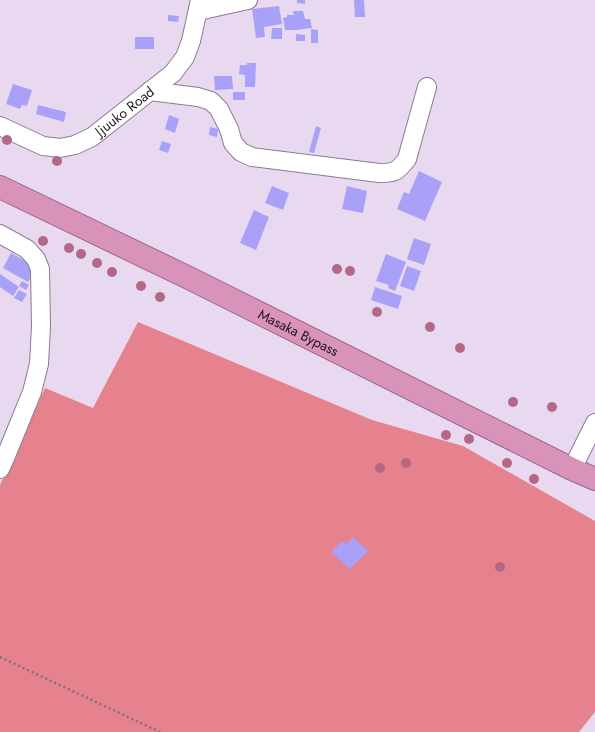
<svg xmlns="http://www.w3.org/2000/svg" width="595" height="732" viewBox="0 0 595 732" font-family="Jost,sans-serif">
	<rect width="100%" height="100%" fill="#e9d9f0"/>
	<!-- forest -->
	<polygon fill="#e5828d" points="138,322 372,420 463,446 595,521 595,712 579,732 0,732 0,485 45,388 93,408"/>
	<!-- building -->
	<g fill="#a9a1f7">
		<polygon points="297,0 305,0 305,4 297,3"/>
		<polygon points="354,0 364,0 365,17 355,17"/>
		<polygon points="279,6 282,24 264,27 265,37 256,38 252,9"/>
		<polygon points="293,11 303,11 305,19 310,19 312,28 296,30 285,30 283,18 287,17 287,15 294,15"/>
		<polygon points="168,15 179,16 178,22 168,21"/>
		<polygon points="272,28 282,28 282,39 271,39"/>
		<polygon points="311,29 318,30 318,43 311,43"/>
		<polygon points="296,34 305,35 305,41 296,41"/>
		<rect x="135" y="37" width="19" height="12"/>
		<polygon points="247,63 256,63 255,87 245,87 245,75 239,74 240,65 247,65"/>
		<polygon points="214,76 232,76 233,89 215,90"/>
		<polygon points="13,84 32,90 27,106 22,105 20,109 6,104"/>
		<rect x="233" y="92" width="12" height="8"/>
		<polygon points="38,105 66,112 64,122 36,114"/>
		<polygon points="169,115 179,119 175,133 165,129"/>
		<polygon points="316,126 321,128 314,153 309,152"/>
		<polygon points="210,127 218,129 217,137 209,135"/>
		<polygon points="162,141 171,144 168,153 159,150"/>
		<polygon points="419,171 442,182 425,221 397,209 404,192 409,194"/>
		<polygon points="272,186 289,193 283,210 265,203"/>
		<polygon points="347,186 367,191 363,213 342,209"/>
		<polygon points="254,210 269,217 256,250 240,243"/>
		<polygon points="414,238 431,244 424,265 407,259"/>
		<polygon points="11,253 37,267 28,282 3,268"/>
		<polygon points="386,254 406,262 395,291 388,288 389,285 376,281"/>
		<polygon points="407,266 421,271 414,291 400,286"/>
		<polygon points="0,274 19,287 13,296 0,287"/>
		<polygon points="22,281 29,285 26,290 19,286"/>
		<polygon points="375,287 402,296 398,309 371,300"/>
		<polygon points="19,290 27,294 22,302 14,298"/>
		<polygon points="353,537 368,551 350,569 331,552 342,541 346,544"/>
	</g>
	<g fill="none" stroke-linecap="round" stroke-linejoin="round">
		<defs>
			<g id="minor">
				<polyline points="198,11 248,0"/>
				<path d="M150 91 198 97 211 101 219 109 229 129 233 143 241 152 252 157 379 173C395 173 397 172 407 159L427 87"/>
				<path id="s1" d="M0 126 43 146 60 148 75 145 92 137 173 73 185 57 191 41 200 0"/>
				<polyline points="0,234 27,249 36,259 40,269 41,326 39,364 32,392 5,458 0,469"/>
				<polyline points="572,469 595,423"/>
			</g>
			<g id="highway">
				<path id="s2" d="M0 187 191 279 572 469 595 479"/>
			</g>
		</defs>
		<!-- minor casing -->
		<use href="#minor" stroke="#8a7c90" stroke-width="20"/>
		<!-- highway casing -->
		<use href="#highway" stroke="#976784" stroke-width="24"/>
		<!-- path -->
		<polyline stroke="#7c7180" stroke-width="2.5" stroke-dasharray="2 3" stroke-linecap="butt" points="0,657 160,732"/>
		<!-- minor -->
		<use href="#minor" stroke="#fff" stroke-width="18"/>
		<!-- highway -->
		<use href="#highway" stroke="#d992ba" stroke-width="22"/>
	</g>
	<!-- trees -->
	<g fill="#b36986">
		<circle cx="7" cy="140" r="5"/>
		<circle cx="57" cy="161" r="5"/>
		<circle cx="43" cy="241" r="5"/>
		<circle cx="69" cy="248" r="5"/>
		<circle cx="81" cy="254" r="5"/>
		<circle cx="97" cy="263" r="5"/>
		<circle cx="337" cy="269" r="5"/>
		<circle cx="350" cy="271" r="5"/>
		<circle cx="112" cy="272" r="5"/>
		<circle cx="141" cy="286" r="5"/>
		<circle cx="160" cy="297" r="5"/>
		<circle cx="377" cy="312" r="5"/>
		<circle cx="430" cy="327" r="5"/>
		<circle cx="460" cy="348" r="5"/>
		<circle cx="513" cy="402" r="5"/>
		<circle cx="552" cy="407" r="5"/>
		<circle cx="446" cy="435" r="5"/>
		<circle cx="469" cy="439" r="5"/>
		<circle cx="406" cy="463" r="5"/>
		<circle cx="507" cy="463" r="5"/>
		<circle cx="380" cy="468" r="5"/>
		<circle cx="534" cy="479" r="5"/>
		<circle cx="500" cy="567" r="5"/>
	</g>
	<g text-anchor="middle" stroke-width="4" stroke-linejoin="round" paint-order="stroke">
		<!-- street labels -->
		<g font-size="14" fill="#1d171f" stroke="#f6e6fd">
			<text dy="5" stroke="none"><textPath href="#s1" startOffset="140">Jjuuko Road</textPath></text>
			<text dy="5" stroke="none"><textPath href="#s2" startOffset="332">Masaka Bypass</textPath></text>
		</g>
	</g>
</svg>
